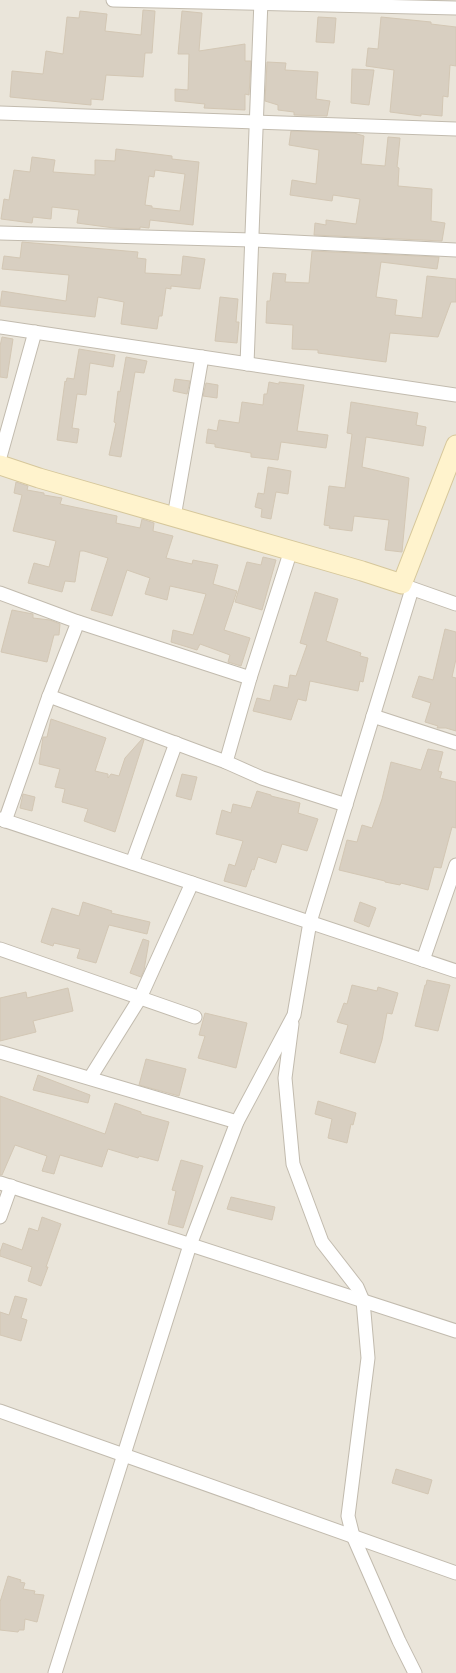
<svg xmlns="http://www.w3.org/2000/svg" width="456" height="1673" viewBox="0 0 456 1673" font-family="Rubik,sans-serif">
	<rect width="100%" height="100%" fill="#f6f3ec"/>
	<!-- residential -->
	<rect fill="#eae5da" x="0" y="0" width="456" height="1673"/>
	<!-- building -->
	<g fill="#d8cfc1" stroke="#d3c7b4" fill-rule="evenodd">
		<polygon points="143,10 155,11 152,53 145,53 143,77 106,75 103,100 91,99 91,105 10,97 12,71 43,74 46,51 63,54 67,17 79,18 80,11 107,14 105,31 141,35"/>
		<polygon points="182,11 202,13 199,51 245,44 245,61 251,61 249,95 245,94 245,110 204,108 205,104 175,101 175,89 188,90 189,54 178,54"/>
		<polygon points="318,17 336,18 334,43 316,42"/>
		<polygon points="381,17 431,22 431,24 456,27 456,66 450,65 448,97 443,96 442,116 421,114 421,116 390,112 394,70 366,66 368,48 378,49"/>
		<polygon points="267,62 286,63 285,70 318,72 316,99 330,101 327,116 294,115 294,112 278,110 278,105 265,101"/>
		<polygon points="352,69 374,70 369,105 351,103"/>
		<polygon points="291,131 354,133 364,136 361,164 385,166 388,137 400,138 397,167 399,168 398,186 432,189 431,221 445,223 442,241 314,235 315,223 326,225 326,220 356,224 360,199 333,195 332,201 290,195 292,180 316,184 319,150 289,145"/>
		<path d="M116 149 172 156V159L199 162 193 225 150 220 149 228 140 227V229L114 228 77 223 79 210 52 207 51 219 33 217 32 223 1 219 4 199 9 200 14 170 30 172 32 157 55 160 53 172 95 175V160L115 161ZM155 170 185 174 180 211 152 208V206L145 205 149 176 154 177Z"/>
		<polygon points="22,242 138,252 137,258 146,259 145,273 181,275 183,256 205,259 200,289 171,286 171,289 166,288 162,316 159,316 157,329 121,324 124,302 98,297 95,317 0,306 2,291 66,301 69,275 2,269 4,256 20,258"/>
		<polygon points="312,251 439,257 437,269 381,262 376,297 397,300 395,315 422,318 427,276 456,279 456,302 451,302 438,337 390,333 386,362 318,353 318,350 292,349 293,325 266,323 267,301 270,301 273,273 286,274 285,282 309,283"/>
		<polygon points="220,297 238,299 236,322 239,322 237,343 215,341"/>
		<polygon points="2,337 13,339 7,378 0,377 0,346"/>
		<polygon points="79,349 115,355 113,367 90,363 86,395 77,394 72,428 79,429 77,443 57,440 65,381 66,382 67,378 74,379"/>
		<polygon points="126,357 147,361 144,373 135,372 121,457 109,455 116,423 114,422 118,391 120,392"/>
		<polygon points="175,379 190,381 187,394 173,391"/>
		<polygon points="269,382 279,384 279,382 304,385 297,431 328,435 326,448 281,442 278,460 251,457 251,453 215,447 215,444 206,443 208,429 217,431 219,420 239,423 242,402 263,405 264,394 267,394"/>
		<polygon points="206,383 218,385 217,398 203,396"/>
		<polygon points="351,402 418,413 416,425 426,427 423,446 366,437 362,467 409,478 402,552 385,550 389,520 354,516 352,531 329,528 330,526 324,525 329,486 345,488 352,434 347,433"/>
		<polygon points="268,467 291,471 288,494 276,492 271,519 261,517 262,509 255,507 258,493 264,494"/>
		<polygon points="16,482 28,486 27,490 44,493 44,495 62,498 60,504 117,516 116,523 140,528 142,519 154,523 153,531 173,536 166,558 192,564 193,560 218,565 213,584 237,591 224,630 250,638 241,666 228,662 230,655 200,644 197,650 171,642 173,630 193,635 206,594 170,586 167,600 145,594 150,578 127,570 112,616 91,610 108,558 84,551 80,551 75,582 65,581 62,592 28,583 34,563 49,567 56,541 13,531 22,495 14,493"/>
		<polygon points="263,557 276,560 262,610 235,602 247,562 261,565"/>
		<polygon points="315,592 338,599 326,641 361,653 360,656 368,658 363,682 360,681 358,691 310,681 306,701 298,699 291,720 253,711 257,698 270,701 274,685 288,688 290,675 296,676 307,645 300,643"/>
		<polygon points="12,610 33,614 33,618 50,620 60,624 59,635 54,635 47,662 1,652"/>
		<polygon points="445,629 456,632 456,659 452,677 456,678 456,731 446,728 437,728 438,726 425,722 431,703 412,697 419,676 433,680"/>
		<polygon points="51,719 106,738 95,771 108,774 108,778 111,774 119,776 125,758 142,739 144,740 115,832 84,821 88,809 62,802 65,789 55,787 60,769 39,764 43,737 47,737"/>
		<polygon points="428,749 443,752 438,771 442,772 440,778 456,782 456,828 452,827 441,868 434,867 428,890 401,883 400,885 385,882 385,881 339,870 347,840 357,842 362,825 372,828 382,799 391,762 421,770"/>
		<polygon points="182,774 197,777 191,800 176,796"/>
		<polygon points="257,791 271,795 271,796 300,803 298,813 318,819 307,851 282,844 276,863 258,857 254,870 252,869 246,887 224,881 229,864 235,866 243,841 216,834 222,810 231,813 233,804 251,808"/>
		<polygon points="23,794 35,797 32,811 20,808"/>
		<polygon points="83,902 112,911 111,913 150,922 147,934 109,925 96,963 77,958 80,949 54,943 53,946 41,942 52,908 79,916"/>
		<polygon points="360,902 376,908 369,927 354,921"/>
		<polygon points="143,939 149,941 144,970 141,977 130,973"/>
		<polygon points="427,980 450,985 438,1031 415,1026 425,985 426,985"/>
		<polygon points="352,985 377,991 378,987 398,993 392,1014 387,1013 382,1040 375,1063 340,1053 348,1025 337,1022 344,1003 347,1004"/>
		<polygon points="68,988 73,1011 33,1021 36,1032 0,1041 0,998 26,992 27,998"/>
		<polygon points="205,1013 247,1023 236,1068 198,1058 205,1036 199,1035"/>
		<polygon points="146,1059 186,1069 179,1096 139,1085"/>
		<polygon points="38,1075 90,1095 88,1103 33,1090"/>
		<polygon points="0,1096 105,1134 115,1103 141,1112 141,1114 169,1122 158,1161 139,1156 138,1158 108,1149 102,1167 60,1155 54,1174 42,1171 47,1156 15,1145 2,1175 0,1175"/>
		<polygon points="318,1101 356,1113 353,1125 351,1124 347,1143 328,1138 332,1119 315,1114"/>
		<polygon points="181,1160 203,1166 183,1228 168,1224 176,1191 172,1190"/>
		<polygon points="231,1197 275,1207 272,1220 227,1209"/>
		<polygon points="42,1217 61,1224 46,1267 48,1267 41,1286 28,1281 32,1267 0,1256 0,1252 3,1243 22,1250 29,1228 38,1231"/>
		<polygon points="15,1296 27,1299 21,1318 27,1320 21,1341 0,1335 0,1312 9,1315"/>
		<polygon points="396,1469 432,1480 428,1494 392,1483"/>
		<polygon points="8,1576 21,1580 20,1582 25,1583 23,1589 35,1591 34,1594 44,1595 37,1622 25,1619 24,1630 19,1630 18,1632 0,1630 0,1602"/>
	</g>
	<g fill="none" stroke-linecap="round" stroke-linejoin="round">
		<defs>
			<g id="street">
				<polyline points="113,0 456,8"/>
				<polyline points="0,113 456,129"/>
				<polyline points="0,233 252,240 456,250"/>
				<polyline points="0,327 456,395"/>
				<polyline points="247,364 261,0"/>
				<polyline points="0,457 35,332"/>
				<polyline points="174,517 202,357"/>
				<polyline points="291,550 250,678 226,762 262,778 346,805"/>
				<polyline points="405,586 456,604"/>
				<polyline points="0,593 78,622 250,678"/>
				<polyline points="49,696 226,762"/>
				<polyline points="373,716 456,743"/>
				<polyline points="0,819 456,971"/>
				<polyline points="5,821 49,696 78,622"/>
				<polyline points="132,863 176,743"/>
				<polyline points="0,949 195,1017"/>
				<polyline points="423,960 456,865"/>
				<polyline points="292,1024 285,1078 293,1164 322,1242 357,1287 363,1301 368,1358 348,1516 353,1536 399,1641 415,1673"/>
				<polyline points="0,1052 237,1122"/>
				<polyline points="90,1078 140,998 192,883"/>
				<polyline points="0,1183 456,1331"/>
				<polyline points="0,1217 11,1186"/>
				<polyline points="0,1411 456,1573"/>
				<polyline points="55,1673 190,1245 237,1122 294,1015 310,922 412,589"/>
			</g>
			<polyline id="secondary" points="0,465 39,478 362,571 402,584 456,445"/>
		</defs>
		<!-- street casing -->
		<use href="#street" stroke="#c2bbae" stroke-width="15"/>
		<!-- secondary casing -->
		<use href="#secondary" stroke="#d6c79b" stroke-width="21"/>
		<!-- street -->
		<use href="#street" stroke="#fff" stroke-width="13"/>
		<!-- secondary -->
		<use href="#secondary" stroke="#fff3cd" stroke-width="19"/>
	</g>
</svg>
